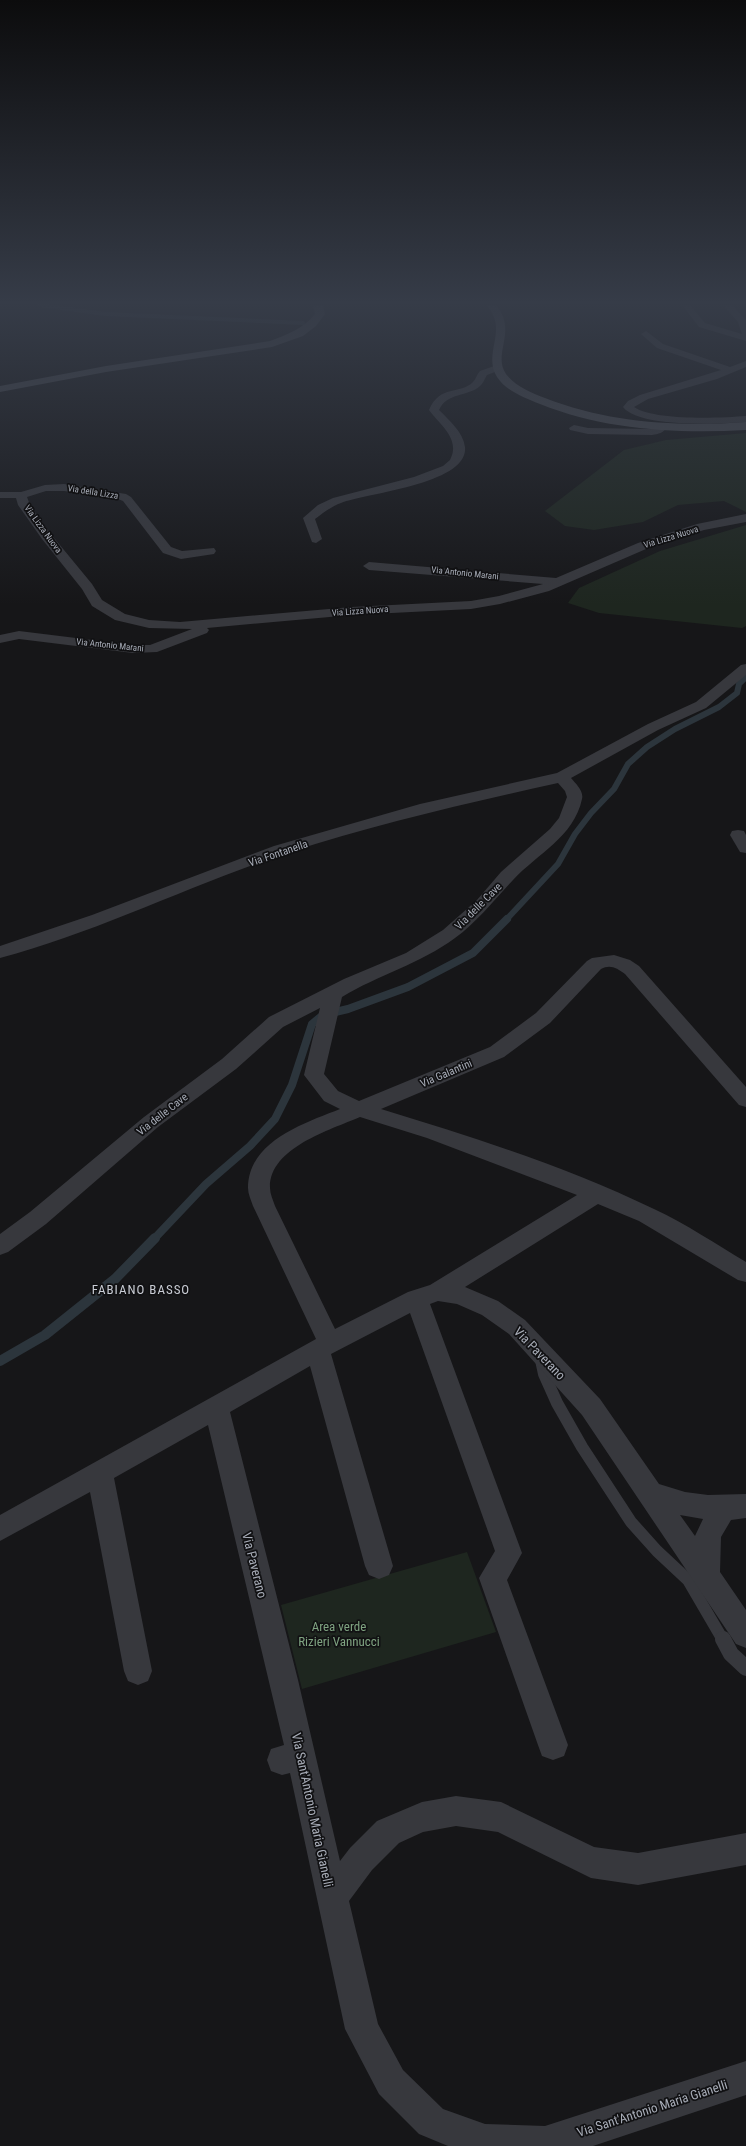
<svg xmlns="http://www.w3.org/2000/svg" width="746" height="2146" viewBox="0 0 746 2146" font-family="'Roboto Condensed',sans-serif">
	<rect width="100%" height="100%" fill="#161618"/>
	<!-- green -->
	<g fill="#1e261f">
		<polygon points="746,433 746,512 724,501 678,505 643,522 594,530 565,526 545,511 624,450 666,440"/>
		<polygon points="746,525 746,626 742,628 599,613 568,603 579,588 660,551"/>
		<polygon points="467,1552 496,1632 302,1689 281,1605"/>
	</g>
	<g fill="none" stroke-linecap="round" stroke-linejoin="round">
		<!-- stream-far3 -->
		<polyline stroke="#2c353c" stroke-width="4" points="40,305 105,314 303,323"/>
		<!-- stream-far2 -->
		<polyline stroke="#2c353c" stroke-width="6" points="506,920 558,864 575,834 591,813 614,789 628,764 647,747 675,729 719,707 737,693 739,684 746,677"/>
		<!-- stream-far1 -->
		<polyline stroke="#2c353c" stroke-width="8" points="154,1239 206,1184 250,1146 275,1119 292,1085 312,1024 323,1015 348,1009 408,987 473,953 507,919"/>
		<!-- stream -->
		<polyline stroke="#2c353c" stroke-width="10" points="0,1361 45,1335 115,1279 155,1238"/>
		<!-- lane-far1 -->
		<polyline stroke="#37383d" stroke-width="12" points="541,1360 544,1374 557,1403 582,1447 631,1522 657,1551 688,1580 723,1640"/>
		<!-- lane -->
		<polyline stroke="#37383d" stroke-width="16" points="723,1639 731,1654 746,1668"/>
		<!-- street -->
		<g fill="#37383d" fill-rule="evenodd">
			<polygon points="682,305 690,305 705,323 742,334 738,322 723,305 732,305 746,320 746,341 699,327"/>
			<path d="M646 331 663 344 730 367 746 361V367L717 379 648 399 634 407C655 421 720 418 746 416V422C721 424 639 428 623 407L628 401 640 395 721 370 657 348 641 334Z"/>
			<path d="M497 365 500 366V370L487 375C485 378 483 384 480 386 468 397 447 392 439 410 449 420 463 432 465 447 469 484 367 493 341 503 332 506 323 513 315 519L322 539 316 543 312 542 303 518 318 505 333 498 414 477 443 466 450 460C461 439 440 425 429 410 440 384 460 395 473 382 476 379 477 374 480 371Z"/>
			<path d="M662 424 666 425 667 427C663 433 659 434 652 435L588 434 570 430 569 428 574 425 588 428 652 429Z"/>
			<polygon points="64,484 126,494 131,497 171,547 182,551 214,548 216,551 214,554 181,559 163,553 123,501 118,499 64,491 46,491 27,497 30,505 50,533 92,584 102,600 125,614 149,620 180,622 352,607 471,601 499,596 543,584 369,570 363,566 369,562 556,578 638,543 697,524 746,514 746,522 704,530 646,549 549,591 500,604 471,609 352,615 207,628 209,630 207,633 157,652 133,653 19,639 0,643 0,635 19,631 133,645 150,645 192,629 149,628 115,620 92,606 82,589 42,539 18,505 16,498 0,498 0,492 21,492 45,485"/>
			<path d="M746 664V675L706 708 658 730 571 778C576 784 584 791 582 799 574 837 537 854 513 880 494 900 477 922 455 938 420 964 378 975 342 997L324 1074 338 1091 359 1101 490 1047 536 1013 587 961 592 958 614 955 630 960 639 966 746 1087V1107L739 1105 625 974C617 968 610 964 601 969L550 1023 504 1057 381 1109C473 1137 567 1167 654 1209 686 1224 716 1244 746 1262V1282L738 1280 639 1221 598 1204 465 1287 498 1301 525 1320 600 1399 659 1484 685 1492 708 1495 746 1494V1518L731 1520 721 1537 720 1572 746 1610V1648L736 1644 582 1415 509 1334 482 1315 457 1304 438 1301 430 1304 522 1553 507 1580 568 1745 564 1756 553 1760 542 1756 538 1745 479 1578 495 1551 410 1313 331 1354 393 1566 389 1575 379 1579 369 1575 365 1566 310 1366 230 1412 298 1680 340 1861 350 1848 377 1821 422 1802 456 1796 501 1802 594 1847 638 1853 746 1833V1865L638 1885 591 1878 498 1832 456 1826 423 1832 399 1843 372 1870 349 1901 378 2024 403 2070 443 2109 485 2124 545 2126 746 2061V2095L593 2146H448L419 2134 379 2094 345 2029 290 1773 282 1775 271 1771 267 1760 271 1749 284 1745 208 1425 114 1478 152 1671 148 1681 138 1685 128 1681 124 1671 90 1492 0 1541V1515L316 1339 253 1206C251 1200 248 1194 248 1188 248 1141 305 1123 340 1109L324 1101 304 1075 320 1008 283 1027 236 1069 158 1127 46 1224 8 1252 0 1255V1234L30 1212 144 1117 222 1059 269 1017 344 979 406 953 443 930 477 900 501 872 550 829 559 818 567 797 565 791 558 783C467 803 376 824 287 853 190 885 98 932 0 958V946L92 915 274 846 420 804 557 773 648 724 696 702 741 665ZM360 1117 427 1138 577 1195 430 1285 408 1292 335 1329 275 1206C273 1200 270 1194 270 1188 269 1148 330 1130 360 1117ZM680 1515 703 1519 695 1536Z"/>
			<polygon points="738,830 744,831 746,835 746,853 740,852 730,835 732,831"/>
		</g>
		<!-- secondary -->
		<g fill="#45474d" fill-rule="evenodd">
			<path d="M313 305H323L325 314 316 326 303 336 272 347 106 372 0 392V386L106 366 270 341C288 334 303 329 315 314Z"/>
			<path d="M486 305H496C518 331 492 354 506 374 515 386 532 393 545 398 609 423 678 427 746 422V430C677 434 605 430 540 404 525 398 506 391 497 377 484 357 503 335 493 315 492 311 488 308 486 305Z"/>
		</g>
	</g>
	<!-- sky -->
	<linearGradient id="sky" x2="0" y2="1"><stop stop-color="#0c0c0d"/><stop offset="0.5" stop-color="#363c48"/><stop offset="1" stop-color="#363c48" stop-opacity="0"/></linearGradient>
	<rect width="746" height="605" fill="url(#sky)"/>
	<g text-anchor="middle" stroke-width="3.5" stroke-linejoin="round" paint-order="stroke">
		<!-- far-street labels -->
		<g font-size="9" fill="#a8adb8" stroke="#111113">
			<text transform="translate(93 492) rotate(9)" y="3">Via della Lizza</text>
			<text transform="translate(43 529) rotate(54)" y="3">Via Lizza Nuova</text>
			<text transform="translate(671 537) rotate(-17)" y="3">Via Lizza Nuova</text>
			<text transform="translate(465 573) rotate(6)" y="3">Via Antonio Marani</text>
			<text transform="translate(360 611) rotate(-4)" y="3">Via Lizza Nuova</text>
			<text transform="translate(110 645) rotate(6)" y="3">Via Antonio Marani</text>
		</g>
		<!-- street labels -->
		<g font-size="11" fill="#a8adb8" stroke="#111113">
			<text transform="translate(278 853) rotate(-19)" y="4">Via Fontanella</text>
			<text transform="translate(478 906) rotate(-45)" y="4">Via delle Cave</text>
			<text transform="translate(446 1073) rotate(-23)" y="4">Via Galantini</text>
			<text transform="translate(162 1114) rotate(-38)" y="4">Via delle Cave</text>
		</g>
		<!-- quarter labels -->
		<g font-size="13" letter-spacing="1" fill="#c9ccd4" stroke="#111113">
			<text x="141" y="1294">FABIANO BASSO</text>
		</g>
		<!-- near-street labels -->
		<g font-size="13" fill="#a8adb8" stroke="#111113">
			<text transform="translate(540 1353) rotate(46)" y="5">Via Paverano</text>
			<text transform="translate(255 1565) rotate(76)" y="5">Via Paverano</text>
			<text transform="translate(313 1810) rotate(78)" y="5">Via Sant'Antonio Maria Gianelli</text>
			<text transform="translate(652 2108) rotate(-18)" y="5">Via Sant'Antonio Maria Gianelli</text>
		</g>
		<!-- near-park labels -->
		<g font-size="13" fill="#7fa381" stroke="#111113">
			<text x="339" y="1631">Area verde<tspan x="339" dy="15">Rizieri Vannucci</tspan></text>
		</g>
	</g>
</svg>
